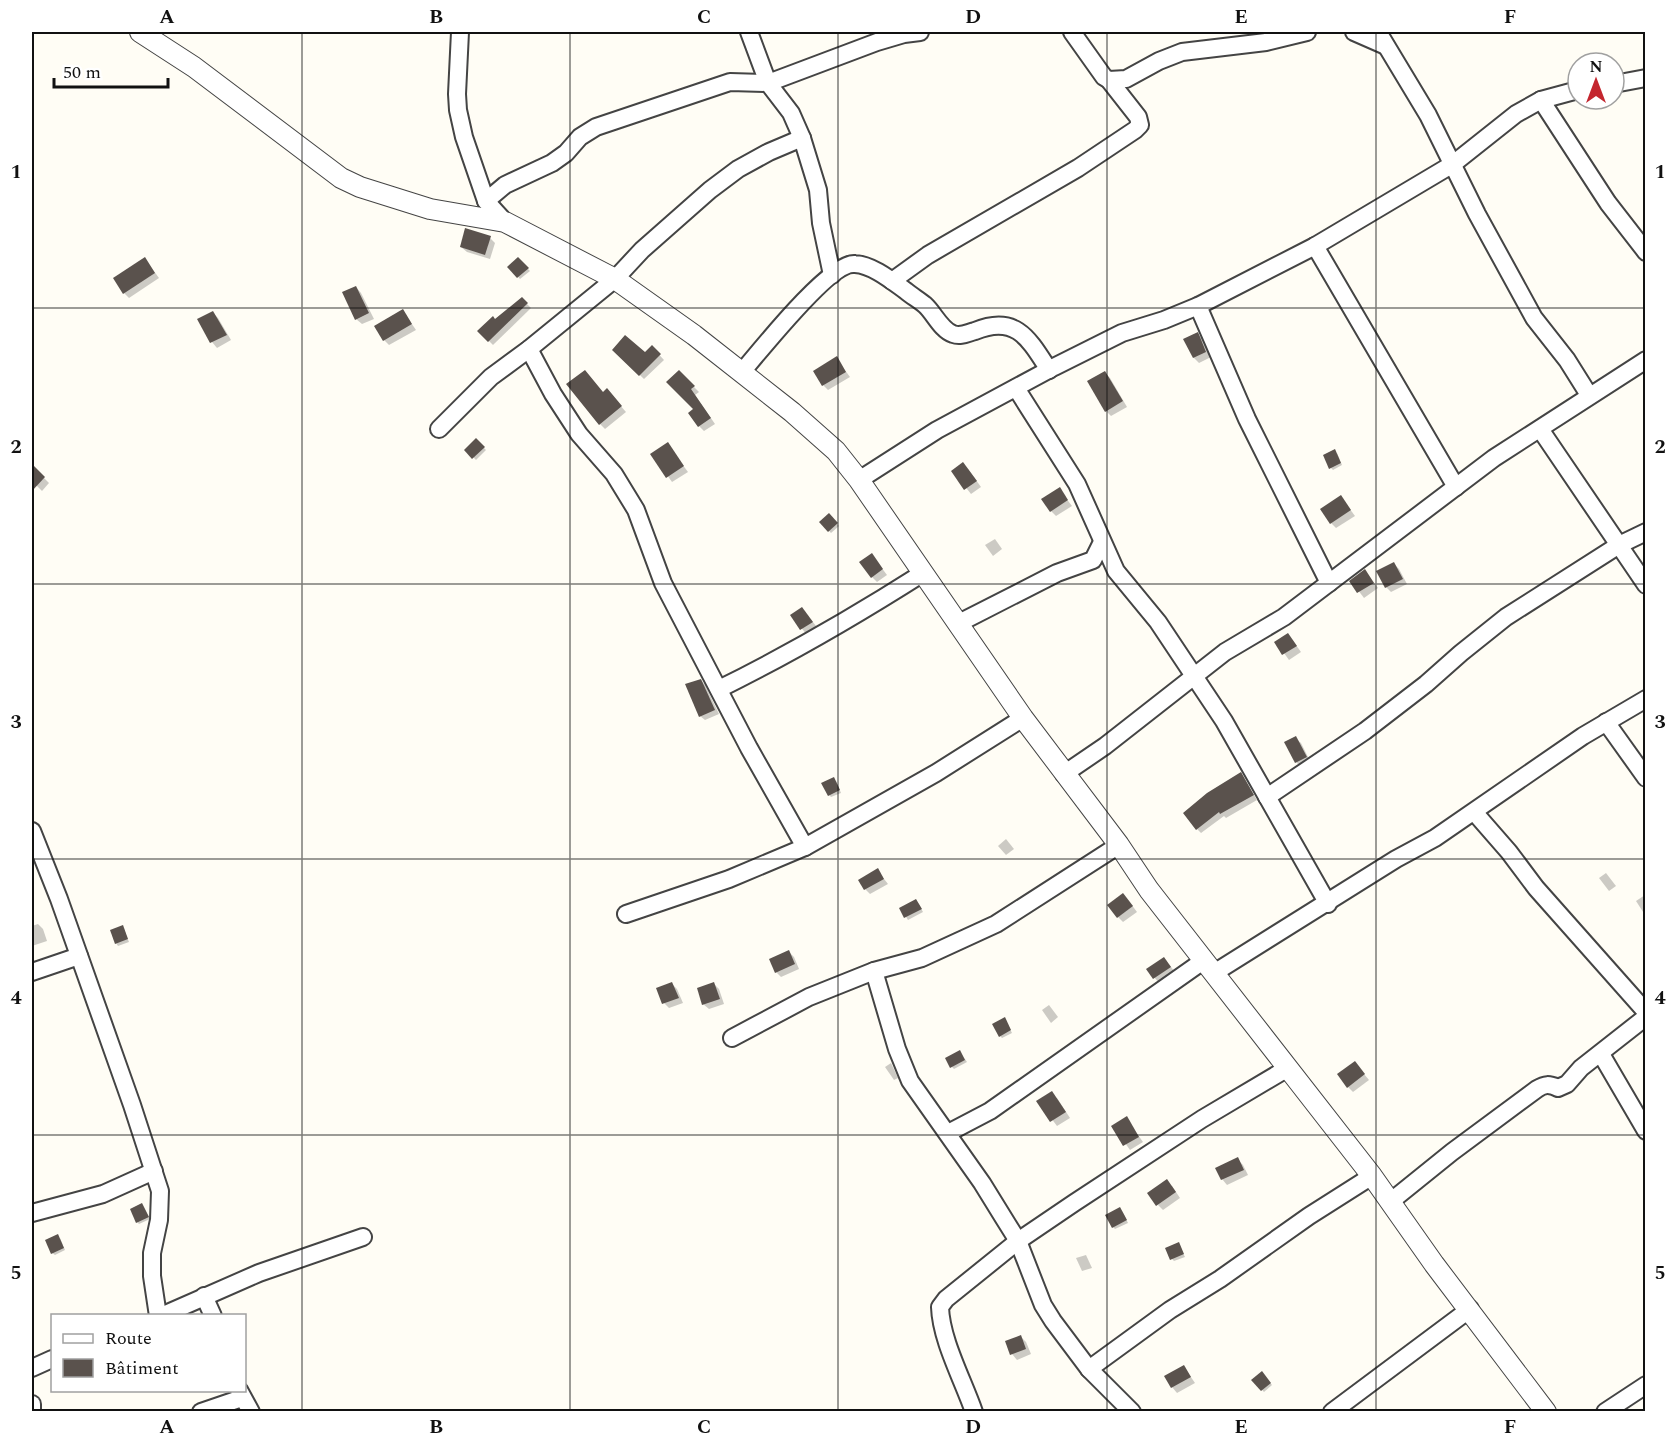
<svg xmlns="http://www.w3.org/2000/svg" width="1677" height="1443" viewBox="0 0 1677 1443" font-family="Spectral,serif">
	<rect width="100%" height="100%" fill="#fffdf5"/>
	<!-- shadow -->
	<g fill="#0003">
		<polygon points="490,238 495,243 490,259 467,252 461,247"/>
		<polygon points="145,259 159,278 129,298 124,293"/>
		<polygon points="518,259 530,271 520,279 510,268"/>
		<polygon points="356,287 361,293 374,319 362,324 356,319"/>
		<polygon points="522,299 531,308 493,345 479,331"/>
		<polygon points="403,311 416,330 389,345 384,340"/>
		<polygon points="213,313 218,318 231,340 217,348 212,342 199,320"/>
		<polygon points="1197,333 1203,339 1211,357 1199,363 1194,358 1185,339"/>
		<polygon points="652,347 664,360 644,379 614,350 645,354"/>
		<polygon points="836,358 850,377 828,390 823,385"/>
		<polygon points="679,372 699,392 695,395 715,424 704,431 699,426 696,410"/>
		<polygon points="1105,373 1110,378 1127,407 1111,416 1106,411"/>
		<polygon points="603,394 612,396 626,412 605,429 600,424"/>
		<polygon points="476,440 486,450 476,460 466,450"/>
		<polygon points="667,444 688,472 672,482 652,454"/>
		<polygon points="1337,453 1342,465 1333,470 1331,468"/>
		<polygon points="32,466 49,483 42,491 32,481"/>
		<polygon points="968,469 981,487 971,494 953,471"/>
		<polygon points="1059,489 1072,506 1056,516 1051,511"/>
		<polygon points="1341,497 1355,516 1336,528 1331,523"/>
		<polygon points="829,515 839,526 831,533 821,522"/>
		<polygon points="995,539 1002,549 993,556 985,545"/>
		<polygon points="872,555 887,575 877,582 872,577"/>
		<polygon points="1394,564 1399,569 1407,584 1391,592 1386,587"/>
		<polygon points="1365,571 1378,588 1364,598 1351,581"/>
		<polygon points="802,609 817,627 807,635 792,616"/>
		<polygon points="1288,634 1301,652 1289,660 1276,642"/>
		<polygon points="701,680 705,685 719,714 705,720 700,716"/>
		<polygon points="1295,738 1301,743 1311,763 1302,768 1296,762 1286,743"/>
		<polygon points="1241,774 1257,800 1226,818 1224,816 1201,833 1197,829"/>
		<polygon points="836,781 841,793 831,797 829,795"/>
		<polygon points="1006,839 1014,849 1006,855 998,846"/>
		<polygon points="877,870 888,884 870,894 865,889"/>
		<polygon points="1606,873 1616,886 1609,891 1599,878"/>
		<polygon points="1645,895 1646,895 1645,915 1636,901"/>
		<polygon points="1128,900 1137,912 1123,922 1118,917"/>
		<polygon points="918,903 923,912 908,920 901,909"/>
		<polygon points="38,924 43,929 47,941 32,946 32,926"/>
		<polygon points="123,927 129,942 118,946 116,943"/>
		<polygon points="789,952 794,957 799,969 781,977 776,972"/>
		<polygon points="1164,958 1175,972 1160,984 1148,970"/>
		<polygon points="672,984 677,989 683,1003 669,1008 664,1003"/>
		<polygon points="714,984 719,989 724,1004 709,1009 703,1004"/>
		<polygon points="1049,1005 1058,1017 1051,1023 1042,1010"/>
		<polygon points="1006,1021 1012,1033 1002,1038 1000,1036"/>
		<polygon points="960,1052 967,1062 954,1069 952,1067"/>
		<polygon points="891,1063 898,1078 894,1080 885,1067"/>
		<polygon points="1355,1063 1369,1080 1353,1092 1348,1087"/>
		<polygon points="1057,1098 1070,1118 1057,1126 1039,1102"/>
		<polygon points="1126,1118 1143,1142 1130,1150 1113,1126"/>
		<polygon points="1237,1159 1243,1165 1248,1175 1227,1185 1222,1179"/>
		<polygon points="1172,1186 1180,1198 1163,1210 1158,1205"/>
		<polygon points="142,1205 150,1219 139,1224 137,1222"/>
		<polygon points="1122,1211 1128,1223 1115,1229 1113,1227"/>
		<polygon points="60,1238 65,1250 55,1255 52,1253"/>
		<polygon points="1178,1243 1185,1257 1174,1261 1172,1259"/>
		<polygon points="1086,1255 1092,1268 1082,1271 1076,1258"/>
		<polygon points="1020,1336 1026,1342 1031,1354 1017,1360 1012,1354"/>
		<polygon points="1184,1367 1195,1383 1177,1393 1172,1387"/>
		<polygon points="1262,1373 1272,1385 1264,1392 1253,1380"/>
	</g>
	<!-- building -->
	<g fill="#5a524d">
		<polygon points="465,228 491,236 485,255 460,247"/>
		<polygon points="145,257 155,273 123,294 113,278"/>
		<polygon points="518,257 529,268 517,278 507,267"/>
		<polygon points="356,286 369,313 355,320 342,292"/>
		<polygon points="522,297 528,303 488,342 477,331 493,316 495,319"/>
		<polygon points="403,309 412,324 383,341 374,326"/>
		<polygon points="213,311 227,335 210,343 197,319"/>
		<polygon points="1198,332 1206,352 1193,358 1183,339"/>
		<polygon points="625,335 645,352 652,345 661,354 639,376 612,350"/>
		<polygon points="837,356 846,372 822,386 813,371"/>
		<polygon points="585,370 603,392 607,388 622,406 599,425 566,384"/>
		<polygon points="679,370 695,386 691,389 711,418 698,427 688,413 693,409 666,382"/>
		<polygon points="1105,371 1123,401 1105,412 1087,381"/>
		<polygon points="476,438 485,447 472,459 464,450"/>
		<polygon points="668,442 684,466 666,478 650,454"/>
		<polygon points="1335,449 1341,463 1329,469 1323,455"/>
		<polygon points="963,462 977,481 964,490 951,471"/>
		<polygon points="32,464 45,477 32,491"/>
		<polygon points="1060,487 1068,500 1050,512 1041,499"/>
		<polygon points="1341,495 1351,510 1330,524 1320,509"/>
		<polygon points="829,513 838,523 828,532 819,522"/>
		<polygon points="872,553 883,569 871,578 859,562"/>
		<polygon points="1394,562 1403,579 1385,588 1376,571"/>
		<polygon points="1365,569 1374,583 1357,593 1349,581"/>
		<polygon points="802,607 813,622 800,630 790,615"/>
		<polygon points="1288,633 1297,646 1282,655 1274,642"/>
		<polygon points="701,679 715,710 699,717 685,684"/>
		<polygon points="1296,736 1307,757 1295,763 1284,742"/>
		<polygon points="1241,772 1254,795 1220,814 1219,812 1196,830 1183,813 1207,793"/>
		<polygon points="834,777 840,790 828,796 821,783"/>
		<polygon points="878,868 884,879 864,890 858,880"/>
		<polygon points="1123,893 1133,906 1117,918 1107,905"/>
		<polygon points="916,899 922,909 904,918 899,908"/>
		<polygon points="123,925 128,939 115,944 110,930"/>
		<polygon points="789,950 795,964 775,973 769,959"/>
		<polygon points="1164,957 1171,967 1153,979 1146,969"/>
		<polygon points="672,982 679,998 662,1004 656,988"/>
		<polygon points="714,982 720,999 702,1005 697,988"/>
		<polygon points="1005,1017 1011,1030 999,1037 992,1024"/>
		<polygon points="960,1050 965,1060 950,1068 945,1058"/>
		<polygon points="1355,1061 1365,1074 1347,1088 1337,1074"/>
		<polygon points="1052,1091 1066,1112 1050,1122 1036,1101"/>
		<polygon points="1127,1116 1139,1137 1123,1146 1111,1126"/>
		<polygon points="1238,1157 1244,1170 1221,1180 1215,1168"/>
		<polygon points="1167,1179 1176,1192 1156,1206 1147,1193"/>
		<polygon points="142,1203 149,1217 136,1223 130,1209"/>
		<polygon points="1120,1207 1127,1220 1112,1228 1105,1215"/>
		<polygon points="58,1234 64,1248 51,1254 45,1240"/>
		<polygon points="1179,1242 1184,1254 1170,1260 1165,1248"/>
		<polygon points="1021,1335 1026,1349 1010,1355 1005,1341"/>
		<polygon points="1184,1365 1191,1377 1171,1388 1164,1376"/>
		<polygon points="1262,1371 1271,1383 1261,1391 1251,1380"/>
	</g>
	<g fill="none" stroke-linecap="round" stroke-linejoin="round">
		<defs>
			<g id="minor">
				<polyline points="460,32 457,94 458,110 464,137 486,201 505,222"/>
				<polyline points="749,32 768,83 791,113 802,138 818,190 821,223 832,275"/>
				<polyline points="1354,32 1386,46"/>
				<polyline points="1378,32 1428,115 1477,214 1534,318 1567,360 1589,395"/>
				<polyline points="1109,80 1126,79 1159,61 1182,52 1266,42 1307,32"/>
				<polyline points="1614,84 1646,78"/>
				<polyline points="1541,100 1608,203 1646,252"/>
				<polyline points="486,201 505,185 552,163 566,153 580,137 596,127 730,82 768,83 877,42 904,34 920,32"/>
				<polyline points="1315,246 1456,487"/>
				<polyline points="892,281 928,255 1078,168 1135,130 1140,125 1138,117 1109,80 1104,77 1072,32"/>
				<polyline points="1198,306 1247,419 1329,583"/>
				<polyline points="529,349 553,394 579,434 614,474 636,510 663,583 749,748 805,847"/>
				<path d="M742 372C759 352 831 261 855 264 873 265 892 281 906 291 912 296 919 300 925 305 934 313 941 330 953 334 961 337 967 333 975 331 1016 314 1029 339 1049 370"/>
				<polyline points="1016,388 1077,484 1116,571 1158,622 1224,721 1328,904"/>
				<polyline points="439,429 491,377 529,349 615,279 642,250 710,190 738,169 769,152 802,138"/>
				<polyline points="1540,429 1646,585"/>
				<polyline points="859,480 937,430 1054,367 1122,333 1164,320 1198,306 1315,246 1453,164 1516,114 1541,100 1578,90"/>
				<polyline points="959,623 1057,573 1093,560 1102,542"/>
				<path d="M719 689C790 654 857 615 923 573"/>
				<polyline points="1606,722 1646,778"/>
				<polyline points="1064,774 1105,746 1225,652 1284,617 1494,458 1646,360"/>
				<polyline points="1267,797 1365,731 1426,684 1461,653 1506,617 1619,545 1646,532"/>
				<polyline points="1475,813 1509,852 1536,888 1646,1012"/>
				<polyline points="32,831 59,899 132,1105 160,1191 159,1220 152,1253 152,1276 158,1316"/>
				<polyline points="626,914 729,879 805,847 936,773 1023,718"/>
				<polyline points="874,971 897,1049 910,1081 982,1183 1003,1217 1018,1241 1043,1305 1053,1321 1089,1369 1132,1412"/>
				<polyline points="32,972 79,956"/>
				<polyline points="1214,973 1396,859 1435,838 1583,736 1646,699"/>
				<polyline points="732,1038 809,997 874,971 922,958 996,924 1119,845"/>
				<polyline points="1601,1054 1646,1131"/>
				<polyline points="948,1133 990,1111 1203,961"/>
				<path d="M1390 1202 1452 1152 1537 1089C1545 1084 1549 1084 1558 1088L1567 1084 1581 1068 1646 1017"/>
				<polyline points="32,1213 103,1194 154,1171"/>
				<polyline points="204,1296 213,1316"/>
				<polyline points="161,1316 259,1273 363,1237"/>
				<polyline points="32,1368 52,1359"/>
				<polyline points="1089,1369 1170,1310 1220,1279 1309,1216 1372,1176"/>
				<polyline points="239,1390 251,1412"/>
				<polyline points="32,1404 32,1412"/>
				<polyline points="201,1412 242,1398"/>
				<path d="M974 1412C963 1380 941 1340 940 1307L946 1299 1018 1241 1074 1203 1202 1119 1288 1068"/>
				<polyline points="1332,1412 1470,1309"/>
				<polyline points="1605,1412 1646,1385"/>
			</g>
			<polyline id="tertiary" points="140,32 194,67 341,178 360,187 430,209 505,222 615,279 694,335 792,412 836,451 859,480 1023,718 1119,845 1149,890 1372,1176 1434,1264 1546,1412"/>
		</defs>
		<!-- minor casing -->
		<use href="#minor" stroke="#444" stroke-width="20"/>
		<!-- tertiary casing -->
		<use href="#tertiary" stroke="#444" stroke-width="22"/>
		<!-- minor -->
		<use href="#minor" stroke="#fff" stroke-width="16"/>
		<!-- tertiary -->
		<use href="#tertiary" stroke="#fff" stroke-width="20"/>
	</g>
	<!-- grid -->
	<path fill="none" stroke="#111" stroke-width="1.5" stroke-opacity="0.55" d="M302 32V1412M570 32V1412M838 32V1412M1107 32V1412M1376 32V1412M32 308H1646M32 584H1646M32 859H1646M32 1135H1646"/>
	<!-- border -->
	<rect width="1677" height="1443" fill="none" stroke="#ffffff" stroke-width="66"/>
	<!-- legend -->
	<rect x="51" y="1314" width="195" height="78" fill="#ffffff" stroke="#a0a0a0" stroke-width="1.5"/>
	<rect x="63" y="1334" width="30" height="9" fill="#ffffff" stroke="#a0a0a0" stroke-width="1.5"/>
	<text x="105" y="1344" font-size="18" fill="#111111">Route</text>
	<rect x="63" y="1359" width="30" height="18" fill="#5a524d" stroke="#a0a0a0" stroke-width="1.5"/>
	<text x="105" y="1374" font-size="18" fill="#111111">Bâtiment</text>
	<!-- north arrow -->
	<g transform="translate(1596 81)"><circle r="28" fill="#ffffff" stroke="#a0a0a0" stroke-width="1.5"/>
	<path d="M0-4.5L10 22L0 15L-10 22Z" fill="#c4262e"/>
	<text y="-9" font-size="16" font-weight="bold" text-anchor="middle" fill="#111111">N</text>
	</g>
	<!-- scale -->
	<path d="M54 78v9h114v-9" fill="none" stroke="#111111" stroke-width="3"/>
	<text x="63" y="78" font-size="18" fill="#111111" stroke="#ffffff" stroke-width="4.5" paint-order="stroke">50 m</text>
	<rect x="33" y="33" width="1611" height="1377" fill="none" stroke="#111" stroke-width="2"/>
	<g font-size="20" text-anchor="middle" font-weight="bold" fill="#111">
		<text x="167" y="23">A</text>
		<text x="436" y="23">B</text>
		<text x="704" y="23">C</text>
		<text x="973" y="23">D</text>
		<text x="1241" y="23">E</text>
		<text x="1510" y="23">F</text>
		<text x="16" y="178">1</text>
		<text x="1660" y="178">1</text>
		<text x="16" y="453">2</text>
		<text x="1660" y="453">2</text>
		<text x="16" y="728">3</text>
		<text x="1660" y="728">3</text>
		<text x="16" y="1004">4</text>
		<text x="1660" y="1004">4</text>
		<text x="16" y="1279">5</text>
		<text x="1660" y="1279">5</text>
		<text x="167" y="1433">A</text>
		<text x="436" y="1433">B</text>
		<text x="704" y="1433">C</text>
		<text x="973" y="1433">D</text>
		<text x="1241" y="1433">E</text>
		<text x="1510" y="1433">F</text>
	</g>
</svg>
